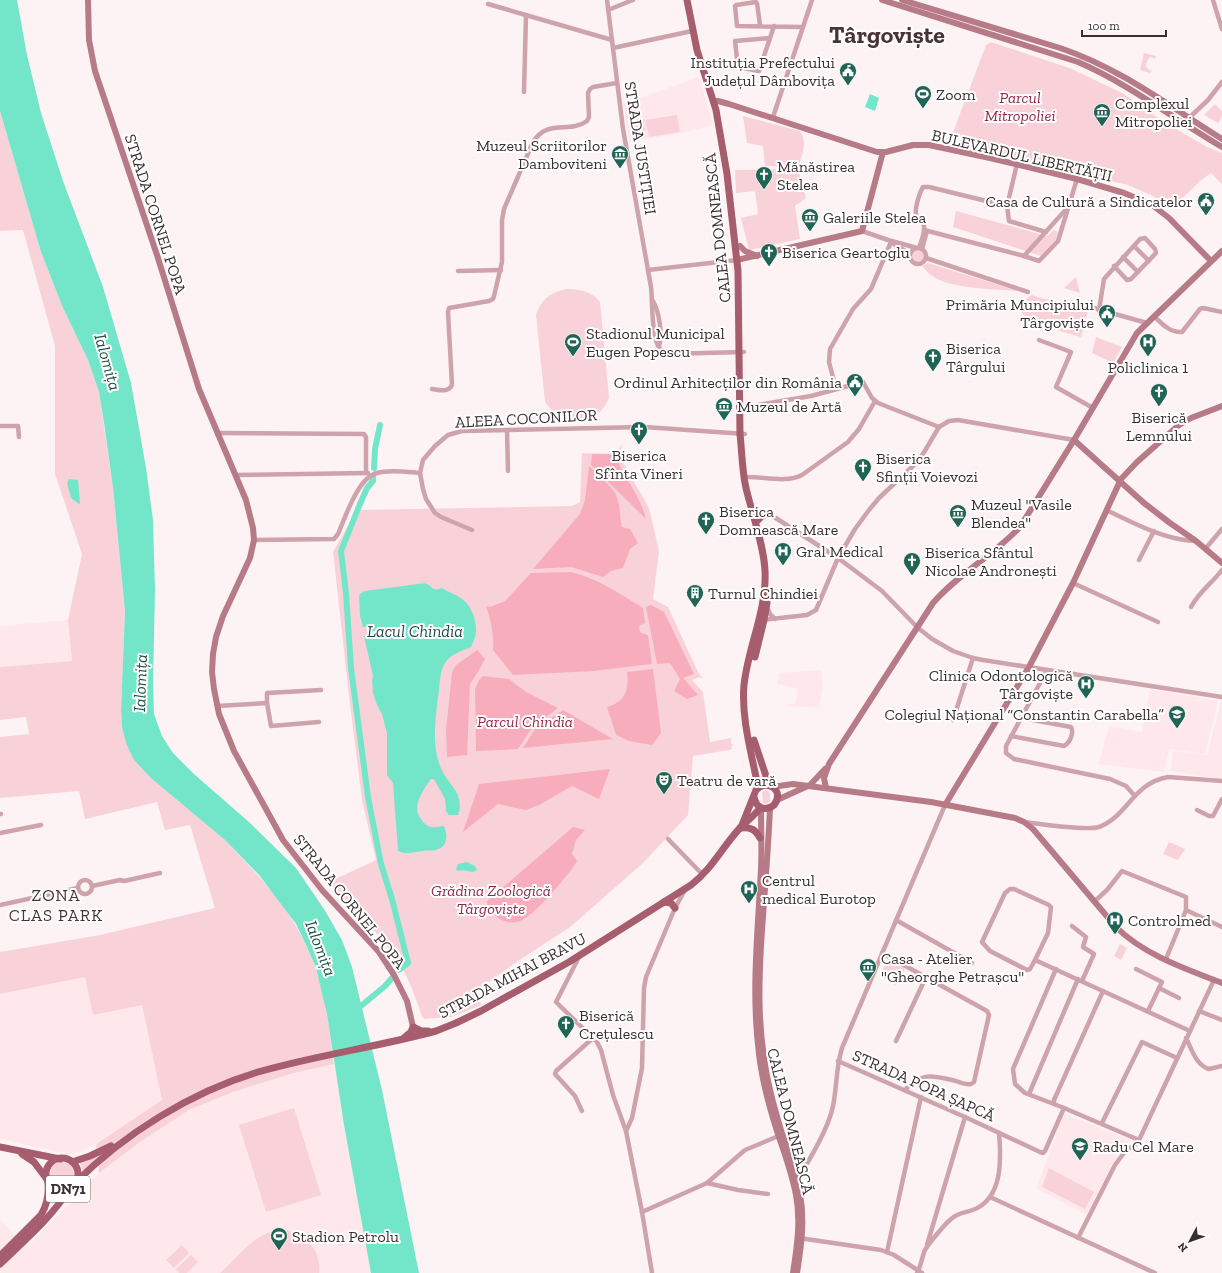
<svg xmlns="http://www.w3.org/2000/svg" width="1222" height="1273" viewBox="0 0 1222 1273" font-family="'Zilla Slab',serif">
	<rect width="100%" height="100%" fill="#fdf3f4"/>
	<!-- built -->
	<g fill="#fee8ec">
		<polygon points="699,77 713,125 686,132 630,142 623,104"/>
		<polygon points="68,620 72,661 0,667 0,626"/>
		<polygon points="821,670 823,686 819,708 788,706 788,704 795,704 798,689 777,684 779,673"/>
		<polygon points="1150,689 1218,701 1205,754 1169,749 1164,772 1099,764 1109,726 1142,732"/>
		<polygon points="1221,701 1222,701 1222,778 1220,779 1171,771 1173,751 1207,755"/>
		<polygon points="85,977 142,1005 162,1100 85,1150 71,1154 63,1153 0,1139 0,994"/>
		<polygon points="334,1064 371,1273 0,1273 0,1219 13,1233 29,1245 99,1173 140,1142 189,1110 233,1092 294,1073"/>
		<polygon points="1064,1113 1130,1140 1118,1153 1087,1215 1036,1188 1056,1137 1056,1133"/>
	</g>
	<!-- green -->
	<g fill="#f9d2d9">
		<polygon points="991,42 1072,69 1124,94 1164,122 1207,147 1222,153 1222,184 1211,173 1200,181 1171,209 1153,196 1128,185 961,145 963,137 953,135 955,127 986,45"/>
		<path d="M1144 53 1156 56 1155 59 1151 57C1147 59 1146 63 1146 67L1151 71 1150 73 1140 70Z"/>
		<polygon points="1215,104 1222,111 1222,117 1218,123 1204,115"/>
		<path d="M0 111 41 252 63 308 88 360 99 392 113 488 125 611 121 710 122 727C156 764 190 802 224 839 256 873 287 904 307 947 324 983 329 1025 334 1064L294 1073 233 1092 189 1110 140 1142 99 1173 98 1160 83 1172 80 1163 78 1161 97 1155 96 1144 162 1100 142 1005 93 1015 85 977 0 994V952L100 935 215 908 190 825 165 830 157 802 85 819 79 791 0 798V737L29 734 26 717 0 720V667L72 661 68 620 82 554 55 474V346L23 230 0 231Z"/>
		<polygon points="677,115 680,132 649,137 645,120"/>
		<path d="M743 116 800 131C808 143 802 155 798 167L765 166 763 146 747 143Z"/>
		<polygon points="644,119 646,137 638,139 635,121"/>
		<polygon points="798,169 806,198 795,206 800,239 749,250 741,218 758,214 755,191 736,193 735,170"/>
		<polygon points="956,211 1047,236 1054,230 1058,232 1056,239 1041,256 953,227"/>
		<circle cx="918" cy="256" r="5.5"/>
		<path d="M928 263 1018 291C995 289 948 289 931 275 928 273 925 269 922 266Z"/>
		<polygon points="1076,277 1080,293 1064,288"/>
		<path d="M566 289C580 289 591 291 600 302L609 398C596 429 563 429 545 402L536 315C541 299 550 293 566 289Z"/>
		<polygon points="1031,295 1088,311 1081,337 1032,323 1017,308"/>
		<polygon points="1096,337 1122,347 1113,363 1092,353"/>
		<path d="M623 443 620 452 621 457 626 468 649 508 659 551 653 599 668 607 698 672 703 679 699 677 692 680 703 692 710 742 731 738V744L734 745 731 746 732 749 729 750 693 756 688 815 643 863 570 927 518 961 473 993 482 1005 451 1017 424 1019 422 1016C416 1000 411 983 402 968 383 936 354 910 329 882L376 860 362 800 350 704 333 552 357 510 572 506 580 502 582 453 615 454Z"/>
		<polygon points="765,790 768,791 770,794 770,801 766,804 763,803 762,793"/>
		<polygon points="1169,842 1185,849 1178,860 1163,854"/>
		<polygon points="1120,944 1127,948 1121,960 1114,956"/>
		<polygon points="888,959 905,969 896,985 880,976"/>
		<polygon points="294,1108 321,1195 266,1212 239,1125"/>
		<circle cx="62" cy="1174" r="12"/>
		<polygon points="1049,1168 1094,1192 1085,1209 1042,1187"/>
		<path d="M285 1230C305 1235 322 1250 319 1273H220C233 1261 248 1243 263 1235 270 1231 277 1231 285 1230Z"/>
		<polygon points="182,1245 189,1253 174,1268 166,1260"/>
		<polygon points="191,1255 198,1262 187,1273 179,1273 176,1269"/>
	</g>
	<!-- forest -->
	<g fill="#f8adbc">
		<path d="M592 454H615C623 477 641 496 646 519L591 465Z"/>
		<path d="M589 466C596 473 610 485 615 493 621 503 619 516 622 527L630 529 638 543 630 549 623 568 611 571 603 577 571 567 533 569 580 514 585 500Z"/>
		<path d="M571 572C597 578 620 594 643 608L645 623 640 625 639 629 641 633 648 635 652 664 594 671 513 675 493 650C494 634 491 621 486 606L490 607 505 601 531 573Z"/>
		<polygon points="651,605 664,612 694,674 683,678 698,695 687,699 674,691 680,679 670,663 657,664 646,607"/>
		<polygon points="477,650 485,659 478,672 470,684 467,755 447,757 446,730 452,672 456,665"/>
		<path d="M653 669 661 733 652 745 629 741 616 735 607 707C626 702 629 689 627 672Z"/>
		<polygon points="483,676 509,679 526,692 558,708 532,728 518,749 476,751 475,689 479,680"/>
		<polygon points="563,710 613,739 523,748 535,729"/>
		<polygon points="610,769 599,799 572,786 539,805 526,810 498,804 463,832 479,784"/>
		<path d="M573 827 585 830 576 840 572 854 577 861C570 874 533 917 520 921 517 922 511 923 508 922 500 921 493 914 488 909L487 901Z"/>
	</g>
	<!-- water -->
	<g fill="#73e6ca">
		<polygon points="0,0 17,0 27,55 41,113 63,181 103,287 131,383 146,468 153,520 155,590 153,684 154,714 162,736 173,753 194,774 249,822 296,868 324,909 342,940 352,967 382,1090 419,1273 371,1273 344,1125 327,1014 316,968 307,947 296,924 259,875 225,840 151,778 134,760 126,743 122,727 121,710 125,611 113,488 104,423 99,392 88,360 63,308 41,252 0,111"/>
		<polygon points="870,94 879,98 875,111 865,107"/>
		<polygon points="69,479 78,480 80,503 79,504 71,498 67,483"/>
		<path d="M425 583C433 586 432 592 442 588 448 592 456 594 462 599 471 605 477 621 476 632 476 637 473 642 471 647 461 651 451 654 445 663 440 671 440 681 439 690 436 714 431 742 440 766 447 785 466 793 458 815H449L446 811 445 799 434 779H431C423 790 411 807 421 819 423 823 427 826 431 827 435 828 439 826 444 826 448 835 448 847 436 850 432 851 428 850 423 851 415 852 406 855 398 851L393 783 387 775V733L382 714 377 705 373 693 372 680 373 676 364 636 370 633 371 631 369 627H363L360 616 359 596 361 593 365 591Z"/>
		<polygon points="467,862 475,866 477,870 473,872 462,870 458,871 456,869 458,864"/>
	</g>
	<g fill="none" stroke-linecap="round" stroke-linejoin="round">
		<!-- canal -->
		<g stroke="#73e6ca" stroke-width="6">
			<polyline points="374,468 375,449 380,425"/>
			<polyline points="373,477 373,481 367,488 360,504 341,551 346,593 351,668 368,797 381,864 392,899 408,963 399,970"/>
			<polyline points="355,1011 385,986 392,978"/>
		</g>
		<!-- street -->
		<g stroke="#cea3ab" stroke-width="4.5">
			<path d="M607 0 623 129 651 287C653 303 650 346 665 354L744 352"/>
			<polyline points="1213,0 1222,29"/>
			<polyline points="488,4 612,40"/>
			<polyline points="608,10 633,0"/>
			<polyline points="760,25 757,3 756,2 736,5 735,6 737,26 803,27"/>
			<polyline points="770,38 735,41 738,67 759,71 774,26"/>
			<polyline points="613,48 692,31"/>
			<polyline points="524,92 526,15"/>
			<polyline points="773,117 812,0"/>
			<polyline points="1189,118 1208,100 1222,82"/>
			<polyline points="1007,206 1017,164"/>
			<polyline points="924,230 1024,256 1070,205"/>
			<polyline points="862,231 888,240 917,248"/>
			<polyline points="894,244 910,254"/>
			<polyline points="1134,246 1149,261"/>
			<circle cx="918" cy="256" r="8"/>
			<path d="M919 248C921 242 925 233 924 226 923 221 919 221 917 217 913 211 920 192 923 187H929L1007 206 1009 221 1046 232"/>
			<polyline points="922,249 927,231"/>
			<polyline points="1024,256 1039,261 1058,241 1077,179"/>
			<polyline points="1123,257 1138,272"/>
			<polyline points="926,258 1028,292"/>
			<polyline points="648,270 737,260"/>
			<polyline points="458,271 501,270"/>
			<path d="M653 301C659 312 663 334 659 346"/>
			<polyline points="1090,307 1147,323"/>
			<polyline points="1099,310 1104,279 1140,239 1145,238 1155,249 1156,253 1131,279 1127,280 1114,266"/>
			<path d="M1154 316C1162 324 1170 333 1182 332L1200 309 1203 308 1222 312"/>
			<polyline points="1039,340 1071,352 1056,387 1093,408"/>
			<path d="M432 389C439 390 448 393 452 385L448 312 449 308 489 301 493 299 494 296 502 262V220L504 209 533 142C548 118 569 134 587 121L589 117 588 93 590 89 593 87 617 83"/>
			<polyline points="836,389 829,362 830,349 853,309 871,289 891,242"/>
			<polyline points="740,408 811,396 863,382 872,398 878,403 939,427"/>
			<polyline points="0,426 18,426 19,437"/>
			<polyline points="645,427 745,434"/>
			<polyline points="507,430 508,471"/>
			<polyline points="217,433 364,434 366,437 366,473"/>
			<polyline points="236,475 368,473"/>
			<path d="M748 477C765 477 787 483 802 475L848 442 859 429 875 401"/>
			<path d="M1106 510C1134 523 1164 540 1195 541"/>
			<polyline points="752,512 768,513 838,558 882,591 917,627 932,639 953,651 973,658 983,660 1222,697"/>
			<polyline points="472,530 441,517 435,513 426,499 423,489 420,473 423,460 435,446 448,435 462,431 642,427"/>
			<path d="M254 540 334 539 338 534C345 518 358 477 377 473 389 469 408 472 420 473"/>
			<polyline points="1206,548 1222,529"/>
			<polyline points="1139,560 1154,531"/>
			<polyline points="1073,583 1158,622"/>
			<polyline points="767,607 770,614 775,619"/>
			<path d="M1191 607C1199 592 1212 583 1222 570"/>
			<polyline points="761,620 807,615 816,610 838,558 855,529 869,510 879,498 913,466 923,454 939,427 949,421 958,420 1074,440"/>
			<polyline points="1047,670 1006,746 1006,753 1014,759 1110,779 1126,786 1134,795"/>
			<polyline points="267,703 267,693 321,690"/>
			<polyline points="217,706 267,703 271,726 319,722"/>
			<polyline points="953,720 973,658"/>
			<path d="M1011 736 1064 746C1070 743 1074 733 1071 727L1022 718"/>
			<polyline points="1197,810 1209,816 1213,816 1222,799"/>
			<polyline points="0,814 1,814"/>
			<path d="M1024 822C1039 824 1087 831 1099 827 1127 817 1133 783 1168 777L1222 781"/>
			<polyline points="0,833 41,825"/>
			<polyline points="668,839 703,875"/>
			<circle cx="85" cy="887" r="7"/>
			<polyline points="92,886 120,880 124,881 160,873"/>
			<polyline points="1095,901 1107,890 1122,871 1186,897 1186,910 1166,959"/>
			<polyline points="0,905 78,888"/>
			<polyline points="1186,910 1222,927"/>
			<polyline points="896,920 972,963"/>
			<polyline points="1072,926 1086,937 1083,947 1094,954 1082,981"/>
			<path d="M882 953 987 1011 989 1015 974 1082 971 1084C966 1085 961 1083 956 1081 935 1076 921 1071 905 1090"/>
			<polyline points="579,957 556,1002 597,1042 601,1050 613,1095 626,1131 642,1212 652,1273"/>
			<polyline points="1035,960 1030,969 1027,970 990,951 982,942 1005,893 1010,889 1014,889 1049,905 1051,907 1048,933 1035,960 1190,1031"/>
			<polyline points="1136,969 1162,982 1148,1011"/>
			<polyline points="1159,988 1179,998"/>
			<polyline points="1199,1011 1222,1020"/>
			<path d="M1186 1038C1192 1050 1196 1065 1209 1069L1222 1066"/>
			<polyline points="896,1041 926,977"/>
			<polyline points="838,1061 965,1117 1040,1152 1043,1153 1045,1151 1064,1108 1139,1140"/>
			<polyline points="1029,1094 1078,979"/>
			<polyline points="1054,1104 1025,1093 1015,1084 1013,1069 1056,969"/>
			<polyline points="1064,1108 1054,1104 1054,1100 1103,991"/>
			<polyline points="582,1111 575,1096 555,1074 556,1071 593,1038"/>
			<polyline points="1102,1123 1142,1042 1177,1058"/>
			<polyline points="626,1131 632,1118 642,1068 644,988 646,977 675,908 685,890"/>
			<polyline points="792,1163 797,1165 806,1164"/>
			<path d="M796 1180C809 1162 829 1127 833 1106 837 1086 836 1067 842 1048L945 805"/>
			<polyline points="707,1183 738,1190 768,1194"/>
			<polyline points="990,1197 1155,1273"/>
			<polyline points="642,1212 707,1183 745,1150 781,1135"/>
			<polyline points="799,1238 881,1250 894,1255 922,1273"/>
			<polyline points="1078,1238 1115,1165 1126,1150 1134,1146 1139,1140 1214,980"/>
			<polyline points="927,1245 965,1117"/>
			<polyline points="887,1252 921,1097"/>
			<path d="M917 1273C921 1266 922 1257 925 1250 929 1243 945 1224 951 1219 959 1211 970 1213 979 1207 1003 1193 1001 1156 999 1133"/>
		</g>
		<!-- secondary -->
		<g stroke="#b77b87" stroke-width="6">
			<polyline points="88,0 89,40 95,71 157,255 199,389 246,500 253,528 254,540 250,558 223,616 216,637 213,654 212,672 214,689 219,714 234,751 283,840 322,890 379,952 394,975 407,1001 414,1031"/>
			<path d="M882 0 1078 62C1129 84 1174 119 1222 147"/>
			<path d="M902 0 1060 48C1120 68 1169 106 1222 139"/>
			<polyline points="714,101 718,101 729,104 877,152 886,152 913,145 929,145 990,158 1077,179 1124,193 1151,204 1169,218 1211,261"/>
			<polyline points="740,246 745,251 757,256"/>
			<polyline points="737,260 862,231 883,152"/>
			<polyline points="1074,440 1144,503 1170,523 1196,541 1222,563"/>
			<path d="M772 787 793 784 931 802 1015 818 1024 822 1033 829 1116 927C1144 955 1186 969 1222 983"/>
			<path d="M826 788 824 778 829 764 933 603C959 573 994 555 1020 527L1074 440 1137 333 1222 251"/>
			<polyline points="777,800 810,785 825,769"/>
			<polyline points="945,805 1029,667 1073,583 1121,479 1137,462 1179,425 1191,418 1222,406"/>
			<path d="M770 808C768 854 764 899 761 945 759 982 758 1019 764 1057 767 1082 774 1107 781 1130 788 1152 797 1173 800 1194 805 1221 801 1247 797 1273"/>
			<path d="M761 809C761 829 762 849 761 869 758 931 751 992 759 1054 762 1080 769 1106 777 1131 784 1152 792 1173 796 1195 801 1220 797 1247 793 1273"/>
		</g>
		<!-- primary -->
		<g stroke="#a65d6d" stroke-width="7">
			<path d="M687 0 697 50 716 110 727 174 738 271 740 434C742 452 742 471 746 488 752 514 764 545 765 571 767 610 748 647 744 685 741 718 752 755 758 787"/>
			<polyline points="758,520 762,516 768,513"/>
			<polyline points="755,657 764,620 767,603"/>
			<polyline points="754,740 769,785"/>
			<path d="M742 825 756 790C768 778 785 791 774 805 765 812 756 808 754 797"/>
			<path d="M740 828C751 827 755 829 760 838"/>
			<polyline points="664,902 671,903 675,908"/>
			<polyline points="404,1038 411,1032 413,1027 421,1031 428,1031"/>
			<polyline points="0,1147 60,1159"/>
			<polyline points="22,1154 34,1162 46,1178"/>
			<circle cx="62" cy="1174" r="16"/>
			<polyline points="72,1162 90,1156 111,1146"/>
			<path d="M75 1183C124 1134 191 1092 258 1072 317 1055 377 1047 436 1031L456 1023 481 1011 569 962 691 885C712 869 723 846 740 828 747 821 754 816 760 808"/>
			<path d="M0 1256 41 1215C47 1205 49 1194 48 1183"/>
			<path d="M0 1264C25 1240 52 1217 70 1188"/>
		</g>
	</g>
	<!-- icons -->
	<defs>
		<symbol id="civic-pin" viewBox="-11 -11 22 30"><path d="M0 17L-7.5 6A9.5 9.5 0 1 1 7.5 6Z" fill="#206455" stroke="#fff"/><path d="M-.6-6.5H3V-4.5H.6V-3L4-1V1h2V6H-6V1h2V-1L-.6-3ZM-1.2 2.5V6h2.4V2.5Z" fill="#fff"/></symbol>
		<symbol id="stadium-pin" viewBox="-11 -11 22 30"><path d="M0 17L-7.5 6A9.5 9.5 0 1 1 7.5 6Z" fill="#206455" stroke="#fff"/><path d="M0-5a6.5 5 0 1 0 0 10a6.5 5 0 1 0 0-10ZM-3.5-1.8h7v3.6h-7Z" fill="#fff"/></symbol>
		<symbol id="museum-pin" viewBox="-11 -11 22 30"><path d="M0 17L-7.5 6A9.5 9.5 0 1 1 7.5 6Z" fill="#206455" stroke="#fff"/><path d="M0-6L6-3V-2H-6V-3ZM-5-1h2V3h-2ZM-1-1h2V3h-2ZM3-1h2V3H3ZM-6 4H6V6H-6Z" fill="#fff"/></symbol>
		<symbol id="church-pin" viewBox="-11 -11 22 30"><path d="M0 17L-7.5 6A9.5 9.5 0 1 1 7.5 6Z" fill="#206455" stroke="#fff"/><path d="M-1.2-6h2.4v3.5h3.3v2.4h-3.3V6h-2.4V-.1h-3.3v-2.4h3.3Z" fill="#fff"/></symbol>
		<symbol id="hospital-pin" viewBox="-11 -11 22 30"><path d="M0 17L-7.5 6A9.5 9.5 0 1 1 7.5 6Z" fill="#206455" stroke="#fff"/><path d="M-5-5h3v3.5h4V-5h3V5h-3V1.5h-4V5h-3Z" fill="#fff"/></symbol>
		<symbol id="building-pin" viewBox="-11 -11 22 30"><path d="M0 17L-7.5 6A9.5 9.5 0 1 1 7.5 6Z" fill="#206455" stroke="#fff"/><path d="M-4-6H4V6H1V3H-1V6H-4ZM-2.5-4.3h1.7v1.8h-1.7ZM.8-4.3h1.7v1.8H.8ZM-2.5-1h1.7V.8h-1.7ZM.8-1h1.7V.8H.8Z" fill="#fff"/></symbol>
		<symbol id="school-pin" viewBox="-11 -11 22 30"><path d="M0 17L-7.5 6A9.5 9.5 0 1 1 7.5 6Z" fill="#206455" stroke="#fff"/><path d="M0-5L7-2L0 1L-7-2ZM-4 1L0 2.5L4 1V4Q0 6-4 4Z" fill="#fff"/></symbol>
		<symbol id="theatre-pin" viewBox="-11 -11 22 30"><path d="M0 17L-7.5 6A9.5 9.5 0 1 1 7.5 6Z" fill="#206455" stroke="#fff"/><path d="M-5-5.5Q0-4 5-5.5V0Q5 5 0 6Q-5 5-5 0ZM-3.3-2.5H-1v1.5H-3.3ZM1-2.5H3.3v1.5H1ZM-2.8 1Q0 5.5 2.8 1Z" fill="#fff"/></symbol>
	</defs>
	<g fill-rule="evenodd">
		<use href="#civic-pin" x="838" y="61" width="20" height="27"/>
		<use href="#stadium-pin" x="913" y="84" width="20" height="27"/>
		<use href="#museum-pin" x="1092" y="102" width="20" height="27"/>
		<use href="#museum-pin" x="610" y="144" width="20" height="27"/>
		<use href="#church-pin" x="754" y="165" width="20" height="27"/>
		<use href="#civic-pin" x="1196" y="191" width="20" height="27"/>
		<use href="#museum-pin" x="800" y="207" width="20" height="27"/>
		<use href="#church-pin" x="759" y="242" width="20" height="27"/>
		<use href="#civic-pin" x="1097" y="303" width="20" height="27"/>
		<use href="#stadium-pin" x="563" y="332" width="20" height="27"/>
		<use href="#hospital-pin" x="1138" y="332" width="20" height="27"/>
		<use href="#church-pin" x="923" y="347" width="20" height="27"/>
		<use href="#civic-pin" x="845" y="372" width="20" height="27"/>
		<use href="#church-pin" x="1149" y="382" width="20" height="27"/>
		<use href="#museum-pin" x="714" y="396" width="20" height="27"/>
		<use href="#church-pin" x="629" y="420" width="20" height="27"/>
		<use href="#church-pin" x="853" y="457" width="20" height="27"/>
		<use href="#museum-pin" x="948" y="503" width="20" height="27"/>
		<use href="#church-pin" x="696" y="510" width="20" height="27"/>
		<use href="#hospital-pin" x="773" y="541" width="20" height="27"/>
		<use href="#church-pin" x="902" y="551" width="20" height="27"/>
		<use href="#building-pin" x="685" y="583" width="20" height="27"/>
		<use href="#hospital-pin" x="1076" y="674" width="20" height="27"/>
		<use href="#school-pin" x="1167" y="704" width="20" height="27"/>
		<use href="#theatre-pin" x="654" y="770" width="20" height="27"/>
		<use href="#hospital-pin" x="739" y="879" width="20" height="27"/>
		<use href="#hospital-pin" x="1105" y="910" width="20" height="27"/>
		<use href="#museum-pin" x="858" y="957" width="20" height="27"/>
		<use href="#church-pin" x="556" y="1014" width="20" height="27"/>
		<use href="#school-pin" x="1070" y="1136" width="20" height="27"/>
		<use href="#stadium-pin" x="269" y="1226" width="20" height="27"/>
	</g>
	<g text-anchor="middle" stroke-width="4" stroke-linejoin="round" paint-order="stroke">
		<!-- shield labels -->
		<rect fill="#fff" stroke="#746d6e" stroke-width="1" x="46" y="1176" width="44" height="26" rx="3"/>
		<g font-size="15" font-weight="bold" fill="#392f30">
			<text x="68" y="1194">DN71</text>
		</g>
		<!-- poi labels -->
		<g font-size="16" fill="#392f30" stroke="#fff" text-anchor="start">
			<text x="835" y="68" text-anchor="end">Instituția Prefectului<tspan x="835" dy="18">Județul Dâmbovița</tspan></text>
			<text x="936" y="100">Zoom</text>
			<text x="1115" y="109">Complexul<tspan x="1115" dy="18">Mitropoliei</tspan></text>
			<text x="607" y="151" text-anchor="end">Muzeul Scriitorilor<tspan x="607" dy="18">Damboviteni</tspan></text>
			<text x="777" y="172">Mănăstirea<tspan x="777" dy="18">Stelea</tspan></text>
			<text x="1193" y="207" text-anchor="end">Casa de Cultură a Sindicatelor</text>
			<text x="823" y="223">Galeriile Stelea</text>
			<text x="782" y="258">Biserica Geartoglu</text>
			<text x="1094" y="310" text-anchor="end">Primăria Muncipiului<tspan x="1094" dy="18">Târgoviște</tspan></text>
			<text x="586" y="339">Stadionul Municipal<tspan x="586" dy="18">Eugen Popescu</tspan></text>
			<text x="946" y="354">Biserica<tspan x="946" dy="18">Târgului</tspan></text>
			<text x="1148" y="373" text-anchor="middle">Policlinica 1</text>
			<text x="842" y="388" text-anchor="end">Ordinul Arhitecților din România</text>
			<text x="737" y="412">Muzeul de Artă</text>
			<text x="1159" y="423" text-anchor="middle">Biserică<tspan x="1159" dy="18">Lemnului</tspan></text>
			<text x="639" y="461" text-anchor="middle">Biserica<tspan x="639" dy="18">Sfînta Vineri</tspan></text>
			<text x="876" y="464">Biserica<tspan x="876" dy="18">Sfinții Voievozi</tspan></text>
			<text x="971" y="510">Muzeul "Vasile<tspan x="971" dy="18">Blendea"</tspan></text>
			<text x="719" y="517">Biserica<tspan x="719" dy="18">Domnească Mare</tspan></text>
			<text x="796" y="557">Gral Medical</text>
			<text x="925" y="558">Biserica Sfântul<tspan x="925" dy="18">Nicolae Andronești</tspan></text>
			<text x="708" y="599">Turnul Chindiei</text>
			<text x="1073" y="681" text-anchor="end">Clinica Odontologică<tspan x="1073" dy="18">Târgoviște</tspan></text>
			<text x="1164" y="720" text-anchor="end">Colegiul Național “Constantin Carabella”</text>
			<text x="677" y="786">Teatru de vară</text>
			<text x="762" y="886">Centrul<tspan x="762" dy="18">medical Eurotop</tspan></text>
			<text x="1128" y="926">Controlmed</text>
			<text x="881" y="964">Casa - Atelier<tspan x="881" dy="18">"Gheorghe Petrașcu"</tspan></text>
			<text x="579" y="1021">Biserică<tspan x="579" dy="18">Crețulescu</tspan></text>
			<text x="1093" y="1152">Radu Cel Mare</text>
			<text x="292" y="1242">Stadion Petrolu</text>
		</g>
		<!-- park labels -->
		<g font-size="16" font-style="italic" fill="#922849" stroke="#fff">
			<text x="1020" y="103">Parcul<tspan x="1020" dy="18">Mitropoliei</tspan></text>
			<text x="525" y="727">Parcul Chindia</text>
			<text x="491" y="896">Grădina Zoologică<tspan x="491" dy="18">Târgoviște</tspan></text>
		</g>
		<!-- street labels -->
		<g font-size="16" fill="#392f30" stroke="#fff">
			<text transform="translate(641 148) rotate(81)" y="6">STRADA JUSTIȚIEI</text>
			<text transform="translate(1022 155) rotate(13)" y="6">BULEVARDUL LIBERTĂȚII</text>
			<text transform="translate(156 214) rotate(72)" y="6">STRADA CORNEL POPA</text>
			<text transform="translate(717 228) rotate(-96)" y="6">CALEA DOMNEASCĂ</text>
			<text transform="translate(526 418) rotate(-3)" y="6">ALEEA COCONILOR</text>
			<text transform="translate(350 901) rotate(51)" y="6">STRADA CORNEL POPA</text>
			<text transform="translate(512 975) rotate(-28)" y="6">STRADA MIHAI BRAVU</text>
			<text transform="translate(924 1085) rotate(24)" y="6">STRADA POPA ȘAPCĂ</text>
			<text transform="translate(791 1121) rotate(76)" y="6">CALEA DOMNEASCĂ</text>
		</g>
		<!-- water labels -->
		<g font-size="17" font-style="italic" fill="#1d4f44" stroke="#fff">
			<text transform="translate(108 362) rotate(74)" y="6">Ialomița</text>
			<text x="415" y="637">Lacul Chindia</text>
			<text transform="translate(140 683) rotate(-88)" y="6">Ialomița</text>
			<text transform="translate(321 948) rotate(69)" y="6">Ialomița</text>
		</g>
		<!-- neighbourhood labels -->
		<g font-size="17" letter-spacing="1" fill="#483438" stroke="#fff">
			<text x="56" y="901">ZONA<tspan x="56" dy="20">CLAS PARK</tspan></text>
		</g>
		<!-- town labels -->
		<g font-size="24" font-weight="bold" fill="#483438" stroke="#fff">
			<text x="887" y="43">Târgoviște</text>
		</g>
	</g>
	<!-- north arrow -->
	<g transform="translate(1190 1241) rotate(229)" stroke="#ffffff" stroke-width="3" paint-order="stroke">
	<path d="M0-3L7 15L0 10L-7 15Z" fill="#392f30"/>
	<text y="-6" font-size="11" font-weight="bold" text-anchor="middle" fill="#392f30">N</text>
	</g>
	<!-- scale -->
	<path d="M1082 30v6h84v-6" fill="none" stroke="#392f30" stroke-width="2"/>
	<text x="1088" y="30" font-size="12" fill="#392f30" stroke="#ffffff" stroke-width="3" paint-order="stroke">100 m</text>
</svg>
